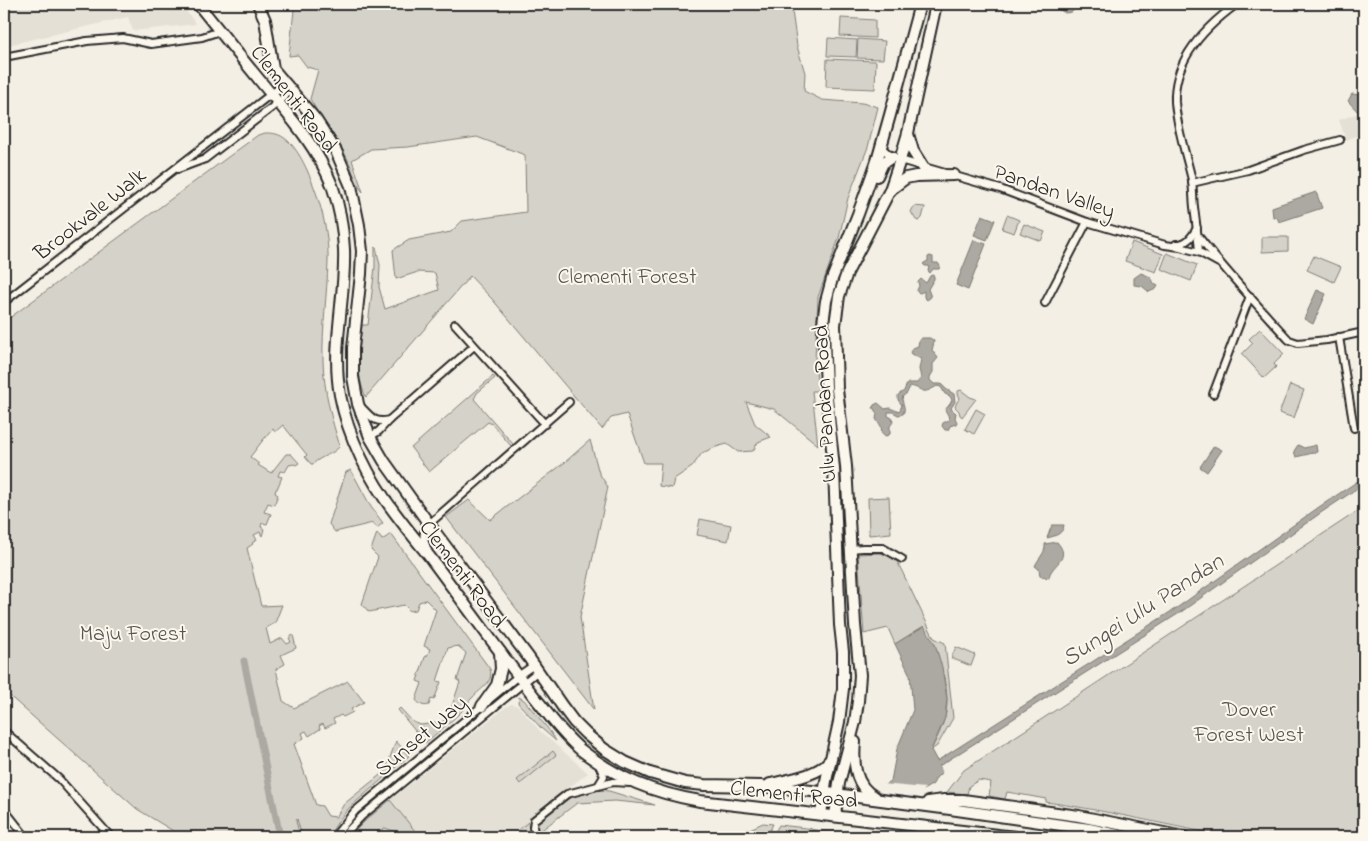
<svg xmlns="http://www.w3.org/2000/svg" width="1368" height="841" viewBox="0 0 1368 841" font-family="'Indie Flower',sans-serif">
	<rect width="100%" height="100%" fill="#f3efe4"/>
	<filter id="ink" filterUnits="userSpaceOnUse"><feTurbulence type="fractalNoise" baseFrequency=".02" numOctaves="2"/><feDisplacementMap in="SourceGraphic" scale="10" xChannelSelector="R" yChannelSelector="G"/><feConvolveMatrix kernelMatrix="1 2 1 2 8 2 1 2 1" color-interpolation-filters="sRGB"/></filter>
	<g filter="url(#ink)">
		<!-- built -->
		<g fill="#e4e0d6">
			<polygon points="4,4 181,4 196,24 133,31 128,17 4,46"/>
			<polygon points="1364,111 1364,133 1346,140 1339,120"/>
			<polygon points="1357,204 1364,204 1364,229 1359,227"/>
			<polygon points="512,704 518,706 540,731 588,773 535,814 531,819 530,823 531,836 529,837 420,837 390,800 507,706"/>
		</g>
		<!-- green -->
		<g fill="#d5d2c9" stroke="#807e7a">
			<path d="M291 4H791L797 46 805 73 804 91 822 100 862 103 878 107 868 147 848 198 839 238 818 297 815 360 818 391H812L818 445 774 409 746 402 755 424 771 437 758 442 753 451 738 452 727 444 716 447 702 453 692 467 674 479 672 488 659 486 661 463H644L627 414 611 418 602 429 492 299 470 276 366 397C355 375 359 348 362 325H368L375 267V248L376 247 380 265 379 287 385 309 439 290 435 273 418 272 396 279 393 250 409 240 451 232 462 221 526 212 525 155 477 137 408 147 371 149 352 160 363 192C356 185 354 176 351 167 341 141 323 123 310 99L318 70 307 67 298 55 289 56 294 10Z"/>
			<polygon points="841,18 875,20 875,38 840,36"/>
			<polygon points="828,38 857,40 856,57 827,56"/>
			<polygon points="858,39 885,41 883,59 857,58"/>
			<polygon points="827,59 876,61 875,89 826,87"/>
			<path d="M265 133C268 133 273 133 276 134 291 138 301 157 307 170 320 199 329 231 328 262 327 295 322 328 323 361 324 390 331 419 340 446 333 455 322 455 313 464H311L305 457 307 455 283 425 275 432 273 429 263 440 250 457 259 464 258 465 271 473 286 454H291L299 463 296 465 294 464 289 465 285 472 280 471 278 476 282 477 277 489H276L275 493 278 495 274 505 268 503 264 512 271 514 267 524 262 523 261 527 264 529 262 536 260 532 254 535 257 540 252 543 253 544 247 548 261 606 282 605 275 623 266 628 270 644 282 638 287 644 291 642 289 638 293 635 296 648 281 655 285 664 276 669 283 701 294 708 348 681 364 702 351 709 353 712 343 717 341 715 333 719 335 723 325 728 323 724 319 726 320 729 309 736 306 731 302 733 304 738 294 744 316 805 322 806 328 816 336 817 344 804 385 771 396 741 409 756 349 808 339 820 328 837H302L297 819 296 821 300 837H183L137 809 4 691V322L258 135Z"/>
			<polygon points="914,206 925,207 922,218 919,221 916,220 911,212"/>
			<polygon points="1007,215 1019,220 1014,233 1002,229"/>
			<polygon points="1024,224 1045,232 1041,241 1020,233"/>
			<polygon points="1262,237 1288,237 1288,251 1262,252"/>
			<polygon points="1132,242 1163,254 1156,272 1125,261"/>
			<polygon points="1167,253 1197,265 1191,281 1161,269"/>
			<polygon points="1314,256 1341,267 1334,282 1307,270"/>
			<polygon points="1260,329 1284,354 1274,364 1276,367 1264,378 1242,354 1253,343 1249,339"/>
			<polygon points="493,376 495,378 477,393 474,399 513,444 511,446 492,424 488,422 429,472 411,448"/>
			<polygon points="1364,380 1364,413 1363,413 1358,381"/>
			<polygon points="1290,385 1304,390 1294,418 1279,413"/>
			<polygon points="961,390 970,397 976,399 962,417 960,415 959,411 955,407 957,402 960,398 958,394 958,391"/>
			<polygon points="976,409 985,414 974,434 965,429"/>
			<polygon points="590,440 599,473 608,487 580,617 594,710 446,517 469,500 490,520 564,463"/>
			<polygon points="351,470 371,507 383,523 377,528 373,523 335,532 329,524 346,472"/>
			<polygon points="889,497 891,533 869,535 868,498"/>
			<path d="M1364 507V837H1243C1227 833 1210 834 1194 830 1144 820 1097 809 1046 802V799L1007 792 1005 799 989 796 991 782 979 780 969 786 967 794 947 792 964 770 1030 727Z"/>
			<polygon points="700,519 731,525 728,541 697,535"/>
			<path d="M377 533 382 540 391 534 490 669C494 683 481 688 473 697 468 701 466 708 461 712 450 723 437 733 425 743L398 710 400 708 413 722 421 725 442 722 449 715 460 682 457 680 466 653 458 646 448 648 437 681 441 682 434 700 431 699 429 705C423 707 419 704 416 700L422 683 417 681 425 657 427 656 430 649 424 646 436 610 426 600 419 602 416 610 410 611 404 605 369 612 362 604 378 557 371 550Z"/>
			<path d="M880 553 890 556 898 563 934 638 945 643 953 718 937 746 931 750C936 740 942 729 945 717 953 686 936 654 924 626L895 644 888 628 864 634 858 554Z"/>
			<polygon points="956,647 975,655 971,666 951,658"/>
			<polygon points="519,697 524,700 549,730 556,741 542,729 518,703"/>
			<polygon points="553,751 556,755 520,784 517,780"/>
			<polygon points="598,790 609,791 655,805 615,801 577,803 539,832 537,830 537,822 540,818 569,798"/>
			<polygon points="390,800 420,837 411,837 385,828 379,831 370,837 349,837 366,820"/>
			<polygon points="528,822 530,837 510,837"/>
			<polygon points="763,823 773,824 768,834 763,837 732,837"/>
			<polygon points="779,825 815,829 799,837 772,837"/>
			<polygon points="851,833 894,837 845,837"/>
		</g>
		<!-- water -->
		<g fill="#aca9a2" stroke="#787772">
			<polygon points="1063,4 1078,4 1072,12 1065,13 1059,9"/>
			<polygon points="1364,89 1364,105 1358,112 1348,101 1352,94 1360,95"/>
			<polygon points="1316,192 1322,208 1279,222 1277,217 1273,217 1272,207"/>
			<polygon points="982,215 995,220 987,240 974,235"/>
			<polygon points="974,240 986,244 968,290 956,285"/>
			<polygon points="930,256 933,257 933,263 938,263 940,266 939,269 933,269 930,273 928,271 929,266 925,266 923,264 924,263 928,261 928,257"/>
			<path d="M1141 273C1148 276 1152 276 1154 284L1158 286 1156 289 1149 292 1142 286 1134 285V278Z"/>
			<polygon points="932,275 934,276 934,279 928,289 931,297 927,300 924,297 924,291 920,293 917,292 917,290 919,286 918,282 921,279 926,283 930,276"/>
			<polygon points="1317,290 1326,294 1313,324 1304,319"/>
			<path d="M922 338H930L934 341C932 354 930 347 938 358L933 364V372L930 377V380L934 384H941L946 389 954 394 955 402 951 408 952 410 956 413 955 418 957 422 956 424 950 426 948 430H945L942 426 943 423 949 420 948 415 945 410 950 404 952 400 950 396 945 394 941 387 937 386C920 396 925 389 910 386L907 393 903 396 902 399C903 405 906 408 903 414L898 415 893 412H888V416L892 418 893 422 890 426V434L886 436 882 434 881 426 876 419 877 414 873 407 874 405 878 403 885 409 890 408 897 411 900 410 902 405 898 400V395L904 391 906 386 908 383H917L921 378 919 369 921 359 911 354 910 352 913 348 918 346 919 340Z"/>
			<polygon points="1298,445 1304,448 1316,445 1317,452 1296,457 1294,451"/>
			<polygon points="1214,446 1222,450 1207,472 1200,467"/>
			<polygon points="1364,477 1364,484 1322,512 1181,612 939,766 942,772 936,778 933,784 845,837 799,837 815,829 891,781 897,749 913,710 910,675 895,644 924,626 935,644 942,667 947,699 945,718 931,750 937,761 1178,607 1319,507"/>
			<path d="M1052 525H1064C1063 534 1055 536 1047 538Z"/>
			<path d="M1057 542C1073 560 1050 564 1049 578L1040 576 1039 569 1035 566C1039 557 1046 553 1045 544Z"/>
		</g>
		<!-- pier -->
		<polygon fill="#f3efe4" points="882,784 925,788 921,794 855,833 811,829"/>
		<g fill="none" stroke-linecap="round" stroke-linejoin="round">
			<!-- canal -->
			<polyline stroke="#aca9a2" stroke-width="7" points="244,661 280,837"/>
			<defs>
				<g id="street">
					<polyline points="4,57 87,41 123,38 151,44 202,37 220,31"/>
					<polyline points="881,147 892,157 900,160 1000,189 1087,222 1165,245 1180,247 1199,252 1219,263"/>
					<polyline points="178,169 205,159 279,102 285,97 288,87"/>
					<polyline points="1192,183 1248,170 1304,150 1340,140"/>
					<path d="M1199 237C1227 273 1258 306 1289 340L1298 343 1327 340 1364 332"/>
					<path d="M1176 244C1187 244 1192 237 1197 228"/>
					<path d="M1199 252C1198 237 1196 222 1194 207 1193 198 1193 189 1192 180 1186 154 1177 129 1175 102 1173 59 1205 27 1237 4"/>
					<polyline points="4,302 271,94 278,89 288,87"/>
					<polyline points="1045,303 1087,222"/>
					<polyline points="455,324 545,424"/>
					<polyline points="1339,337 1354,428"/>
					<polyline points="1213,394 1250,296"/>
					<path d="M361 407C371 416 374 424 389 420"/>
					<polyline points="370,437 379,431 389,420 474,346"/>
					<polyline points="850,549 863,548 883,548 902,559"/>
					<path d="M428 551C424 539 420 534 429 524L569 402"/>
					<polyline points="4,731 59,779 111,837"/>
					<polyline points="598,786 604,776 599,765"/>
					<polyline points="4,809 26,837"/>
					<polyline points="334,837 355,811 518,676 534,665"/>
					<polyline points="342,837 362,816 538,671"/>
					<polyline points="535,837 533,827 534,820 567,794 613,782 630,783"/>
				</g>
				<g id="primary">
					<path d="M198 4C222 34 246 64 271 94 295 122 318 150 332 185 339 205 343 228 344 249 346 298 331 346 340 395 348 437 369 479 395 513 406 528 418 542 429 556 450 584 471 613 492 641 508 662 524 684 541 705 553 721 566 737 581 750 618 779 654 793 700 801L1015 837"/>
					<polyline points="258,4 265,20 273,69 316,120 336,151 351,186 359,225 362,251 361,274 353,348 353,377 358,404 370,437 384,461 429,524 529,658 562,706 574,722 586,734 604,749 625,762 650,773 685,783 704,785 761,786 812,791 950,809 1089,829 1127,837"/>
					<polyline points="908,134 913,151 923,167"/>
					<polyline points="877,176 883,163 892,157"/>
					<polyline points="890,190 906,178 916,176 954,175"/>
					<polyline points="482,706 497,685 501,669 500,652"/>
					<path d="M855 742C853 762 854 786 875 797"/>
					<path d="M770 784C787 780 818 776 829 761"/>
					<polyline points="928,802 944,800 963,800 1079,816 1184,837"/>
					<polyline points="821,814 826,781 839,722 843,689 843,652 840,625 834,469 826,387 823,323 826,301 832,279 858,214 877,161 890,115 920,4"/>
					<polyline points="835,816 839,783 855,722 858,701 860,675 855,625 846,466 837,389 835,325 839,296 847,273 890,190 900,160 908,133 936,4"/>
				</g>
			</defs>
			<!-- street casing -->
			<use href="#street" stroke="#2b2b2b" stroke-width="10"/>
			<!-- primary casing -->
			<use href="#primary" stroke="#2b2b2b" stroke-width="14"/>
			<!-- street -->
			<use href="#street" stroke="#fbf7ec" stroke-width="6"/>
			<!-- primary -->
			<use href="#primary" stroke="#fbf7ec" stroke-width="10"/>
		</g>
	</g>
	<g text-anchor="middle" stroke-width="4" stroke-linejoin="round" paint-order="stroke">
		<!-- street labels -->
		<g font-size="22" fill="#2b2b2b" stroke="#fbf7ec">
			<text transform="translate(295 98) rotate(53)" y="8">Clementi Road</text>
			<text transform="translate(1055 190) rotate(19)" y="8">Pandan Valley</text>
			<text transform="translate(89 213) rotate(-38)" y="8">Brookvale Walk</text>
			<text transform="translate(823 404) rotate(-93)" y="8">Ulu Pandan Road</text>
			<text transform="translate(464 573) rotate(53)" y="8">Clementi Road</text>
			<text transform="translate(420 735) rotate(-40)" y="8">Sunset Way</text>
			<text transform="translate(794 793) rotate(6)" y="8">Clementi Road</text>
		</g>
		<!-- park labels -->
		<g font-size="22" fill="#565552" stroke="#fbf7ec">
			<text x="627" y="283">Clementi Forest</text>
			<text x="133" y="640">Maju Forest</text>
			<text x="1249" y="716">Dover<tspan x="1249" dy="25">Forest West</tspan></text>
		</g>
		<!-- water labels -->
		<g font-size="24" font-style="italic" fill="#585755" stroke="#fbf7ec">
			<text transform="translate(1142 609) rotate(-33)" y="8">Sungei Ulu Pandan</text>
		</g>
	</g>
	<!-- margin -->
	<rect width="1368" height="841" fill="none" stroke="#fbf7ec" stroke-width="20"/>
	<rect x="10" y="10" width="1348" height="821" fill="none" stroke="#2b2b2b" stroke-width="2" filter="url(#ink)"/>
</svg>
